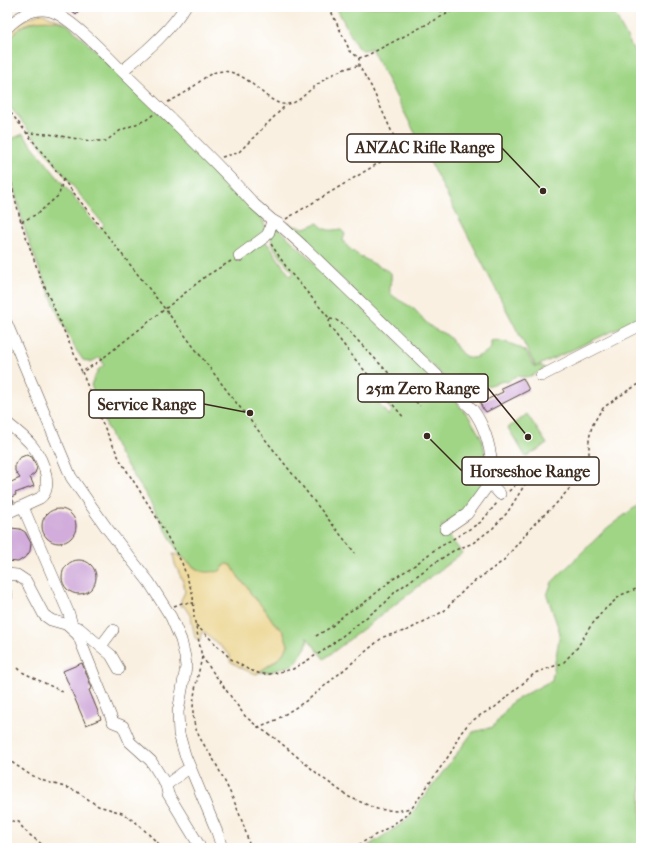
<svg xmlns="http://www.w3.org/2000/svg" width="648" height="855" viewBox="0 0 648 855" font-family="'IM FELL French Canon',serif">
	<rect width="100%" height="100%" fill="#fff"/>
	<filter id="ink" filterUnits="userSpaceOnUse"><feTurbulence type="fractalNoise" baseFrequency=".025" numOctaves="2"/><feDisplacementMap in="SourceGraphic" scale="8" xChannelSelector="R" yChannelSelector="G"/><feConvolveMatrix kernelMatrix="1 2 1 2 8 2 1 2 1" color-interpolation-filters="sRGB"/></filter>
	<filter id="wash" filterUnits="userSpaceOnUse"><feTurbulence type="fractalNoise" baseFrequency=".012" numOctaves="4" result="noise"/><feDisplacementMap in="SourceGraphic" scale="16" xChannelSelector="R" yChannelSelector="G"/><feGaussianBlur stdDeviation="0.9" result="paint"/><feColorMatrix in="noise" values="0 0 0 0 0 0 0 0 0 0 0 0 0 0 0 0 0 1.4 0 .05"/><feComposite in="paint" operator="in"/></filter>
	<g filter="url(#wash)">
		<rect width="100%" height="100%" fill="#f9f0e1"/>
		<!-- green -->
		<g fill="#a0d586" stroke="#6e8052" fill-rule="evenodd">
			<path d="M336 7H611L641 64V318L537 366H542L545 368C540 371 535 375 530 376 521 379 516 372 508 382L503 381 462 394 285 225 289 223 294 226 305 228 318 223C331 238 337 223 345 234L343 240C350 255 377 264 391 273 392 279 389 288 390 292 392 298 410 305 415 310 420 315 424 321 430 326 435 331 443 332 448 336 456 343 458 355 470 358 475 359 488 352 491 348V341C498 338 519 346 525 351 530 356 530 363 536 367L371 48 364 51 357 47Z"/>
			<path d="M51 19 63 22 68 25 137 90 218 174 225 183 237 194 263 220 265 227V242L268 244 290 276 294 273C288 266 271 248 271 238 272 235 274 231 275 229H279L453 394 459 405 469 417 482 439 489 471 485 485 467 511 446 525H441L462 553 324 659 306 636 308 639 306 647 295 664 270 672H259C270 665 283 658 288 645L283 631 274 623 266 611 251 594 247 587 237 575 225 565 221 570 218 572 205 573 199 571 180 555 145 493 120 455 107 427 91 385 98 370 104 365 100 357 91 362 83 360 75 348 60 318 38 266 24 227 11 177 7 153V141L23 134 99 229 104 225 7 103V42L20 27 36 21ZM383 401 392 411 388 415 379 404Z"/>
			<polygon points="527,414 547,444 526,457 508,428"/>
			<polygon points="641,503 641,848 365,848 406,821 473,732 493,727 512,702 552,680 560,633 547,595 552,582 607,528"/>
		</g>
		<!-- sand -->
		<g fill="#eeda9e" stroke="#94825e">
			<path d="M41 13 63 22C50 19 30 19 20 28 15 31 11 38 7 42V34L18 23Z"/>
			<path d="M173 554C191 557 191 574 211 572 214 571 218 573 221 570 223 568 224 566 227 564L231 565 239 578 247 587 251 594 266 611 274 623 283 631 288 645C282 660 268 664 257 674 247 672 238 666 230 661V655L205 632 201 633 200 641 195 638 191 617 184 606H181V600L185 592 184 584 175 564Z"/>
		</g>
		<g id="blocks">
			<!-- building -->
			<g fill="#d2addb">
				<polygon points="68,7 82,7 76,14"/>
				<polygon points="523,378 529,390 486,412 484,409 483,409 480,403 503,392 501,388"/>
				<polygon points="26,455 32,457 37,468 35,473 30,477 34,486 15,493 16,495 11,497 14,502 7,505 7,484 20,478 15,471 15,464 19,458"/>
				<circle cx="59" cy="526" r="17"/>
				<polygon points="11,528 20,529 25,532 31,543 30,551 27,556 18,562 7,561 7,529"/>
				<circle cx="79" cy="577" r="17"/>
				<polygon points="82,663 92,688 89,690 101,719 86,725 63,671"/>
			</g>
		</g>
	</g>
	<g filter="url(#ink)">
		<use href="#blocks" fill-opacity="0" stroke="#58483b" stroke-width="1"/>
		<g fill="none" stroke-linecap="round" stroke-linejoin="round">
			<defs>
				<g id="minor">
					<path d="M7 28C18 17 33 7 50 11 70 16 110 59 126 75 169 117 214 159 254 204L272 220 279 224 303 246 473 410C484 425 490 446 492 465 492 472 491 478 491 484L486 488 467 514 445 529"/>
					<path d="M122 71 127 67C149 49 169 31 185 7"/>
					<polyline points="239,256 266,236 269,232 272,220"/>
					<polyline points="7,324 71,477 106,527 149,582 171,617 181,640 185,657 186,667 178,712 179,734 185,755 217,832 222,848"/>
					<polyline points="541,376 641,325"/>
					<path d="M7 423C26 438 41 450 46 475 47 484 48 492 40 498L7 513"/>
					<polyline points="491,484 500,494"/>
					<polyline points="23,507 69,614 72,625"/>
					<polyline points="7,574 17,575 26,581 44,615 51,620 79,628 111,655 119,669"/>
					<polyline points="7,595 7,596"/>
					<polyline points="66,624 78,635 113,722 123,726 130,742 151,761 166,785 168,794 199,845"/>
					<polyline points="101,646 113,630"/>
					<polyline points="166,785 185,771"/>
				</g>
			</defs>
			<!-- minor casing -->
			<use href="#minor" stroke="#58483b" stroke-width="12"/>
			<!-- path -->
			<g stroke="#58483b" stroke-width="1.5" stroke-dasharray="3 3" stroke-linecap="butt">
				<polyline points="329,7 350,51 359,58 366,56 460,7"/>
				<polyline points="428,7 447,13"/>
				<path d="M168 102C174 99 180 96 186 92 196 86 205 75 216 72 248 65 266 108 288 104 297 103 302 97 309 91 323 80 340 67 359 66"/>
				<polyline points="7,108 165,309 98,362 82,372 101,420 120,460 157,518 182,563 193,595 194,617 202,657 245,716 258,727 276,720 309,699 383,637 408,630 444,611 468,586 503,561 536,522 554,506 570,488 587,461 589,454 589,439 592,426 600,412 604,407 627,391 641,383"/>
				<polyline points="26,133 48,134 90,141 106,141 121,130 146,120 154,114"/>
				<polyline points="222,157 238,153 286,105"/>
				<polyline points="7,166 21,222"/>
				<polyline points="63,179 59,195 37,214 21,222 39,274 82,372"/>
				<polyline points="286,219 392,155 396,149 395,139 371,86 359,66 359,58"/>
				<polyline points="271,244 289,271 330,319 329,322 330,327 350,353 404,418"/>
				<polyline points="231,261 206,276 165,309 231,396 355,553"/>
				<polyline points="330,319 336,320 342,324 420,406"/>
				<polyline points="174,606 182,603 194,603"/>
				<polyline points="196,625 231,659 249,670 261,674 270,674 293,669 323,651 385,603 395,592 433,564 453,551 473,543 493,528 507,513 527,481 527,477 524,477 508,492"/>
				<polyline points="316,636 331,627 345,614 364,603 393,579 415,565 433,551 481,522 497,503"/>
				<path d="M202 657C198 677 189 707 195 726 199 740 209 751 216 764 230 791 243 818 250 848"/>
				<polyline points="18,668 22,672 65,693"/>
				<polyline points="258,727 276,739 324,779 349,797 377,809 397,811 411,808"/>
				<polyline points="7,759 29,774 44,781 68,788 76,791 98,806 109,809 122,813 138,824 163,848"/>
				<path d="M7 817 12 821 19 822C25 834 37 839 46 848"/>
				<polyline points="353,848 384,830 404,817 412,808 450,754 460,734 469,723 482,714 494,708 535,673 563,663 577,648 590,627 603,611 621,595 641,587"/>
			</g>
			<!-- minor -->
			<use href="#minor" stroke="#fff" stroke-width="11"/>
		</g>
	</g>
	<!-- callouts -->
	<path fill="none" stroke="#3b2a1e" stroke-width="1.5" d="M543 191L502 148M528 437L488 388M250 413L204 404M427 436L462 471"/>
	<g fill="#3b2a1e" stroke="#fff" stroke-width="1.5">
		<circle cx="543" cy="191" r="4"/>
		<circle cx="528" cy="437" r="4"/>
		<circle cx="250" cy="413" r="4"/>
		<circle cx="427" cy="436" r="4"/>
	</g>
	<g fill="#fff" stroke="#3b2a1e" stroke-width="1.5">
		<rect x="347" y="134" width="155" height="28" rx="4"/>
		<rect x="358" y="374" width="130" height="28" rx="4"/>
		<rect x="89" y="390" width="115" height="28" rx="4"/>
		<rect x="462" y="457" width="137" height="28" rx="4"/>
	</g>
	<g font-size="16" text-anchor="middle" font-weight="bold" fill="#3b2a1e">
		<text x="425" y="153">ANZAC Rifle Range</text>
		<text x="423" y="394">25m Zero Range</text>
		<text x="147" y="410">Service Range</text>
		<text x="530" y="477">Horseshoe Range</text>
	</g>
	<!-- margin -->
	<rect width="648" height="855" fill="none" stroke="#fff" stroke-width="24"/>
</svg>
